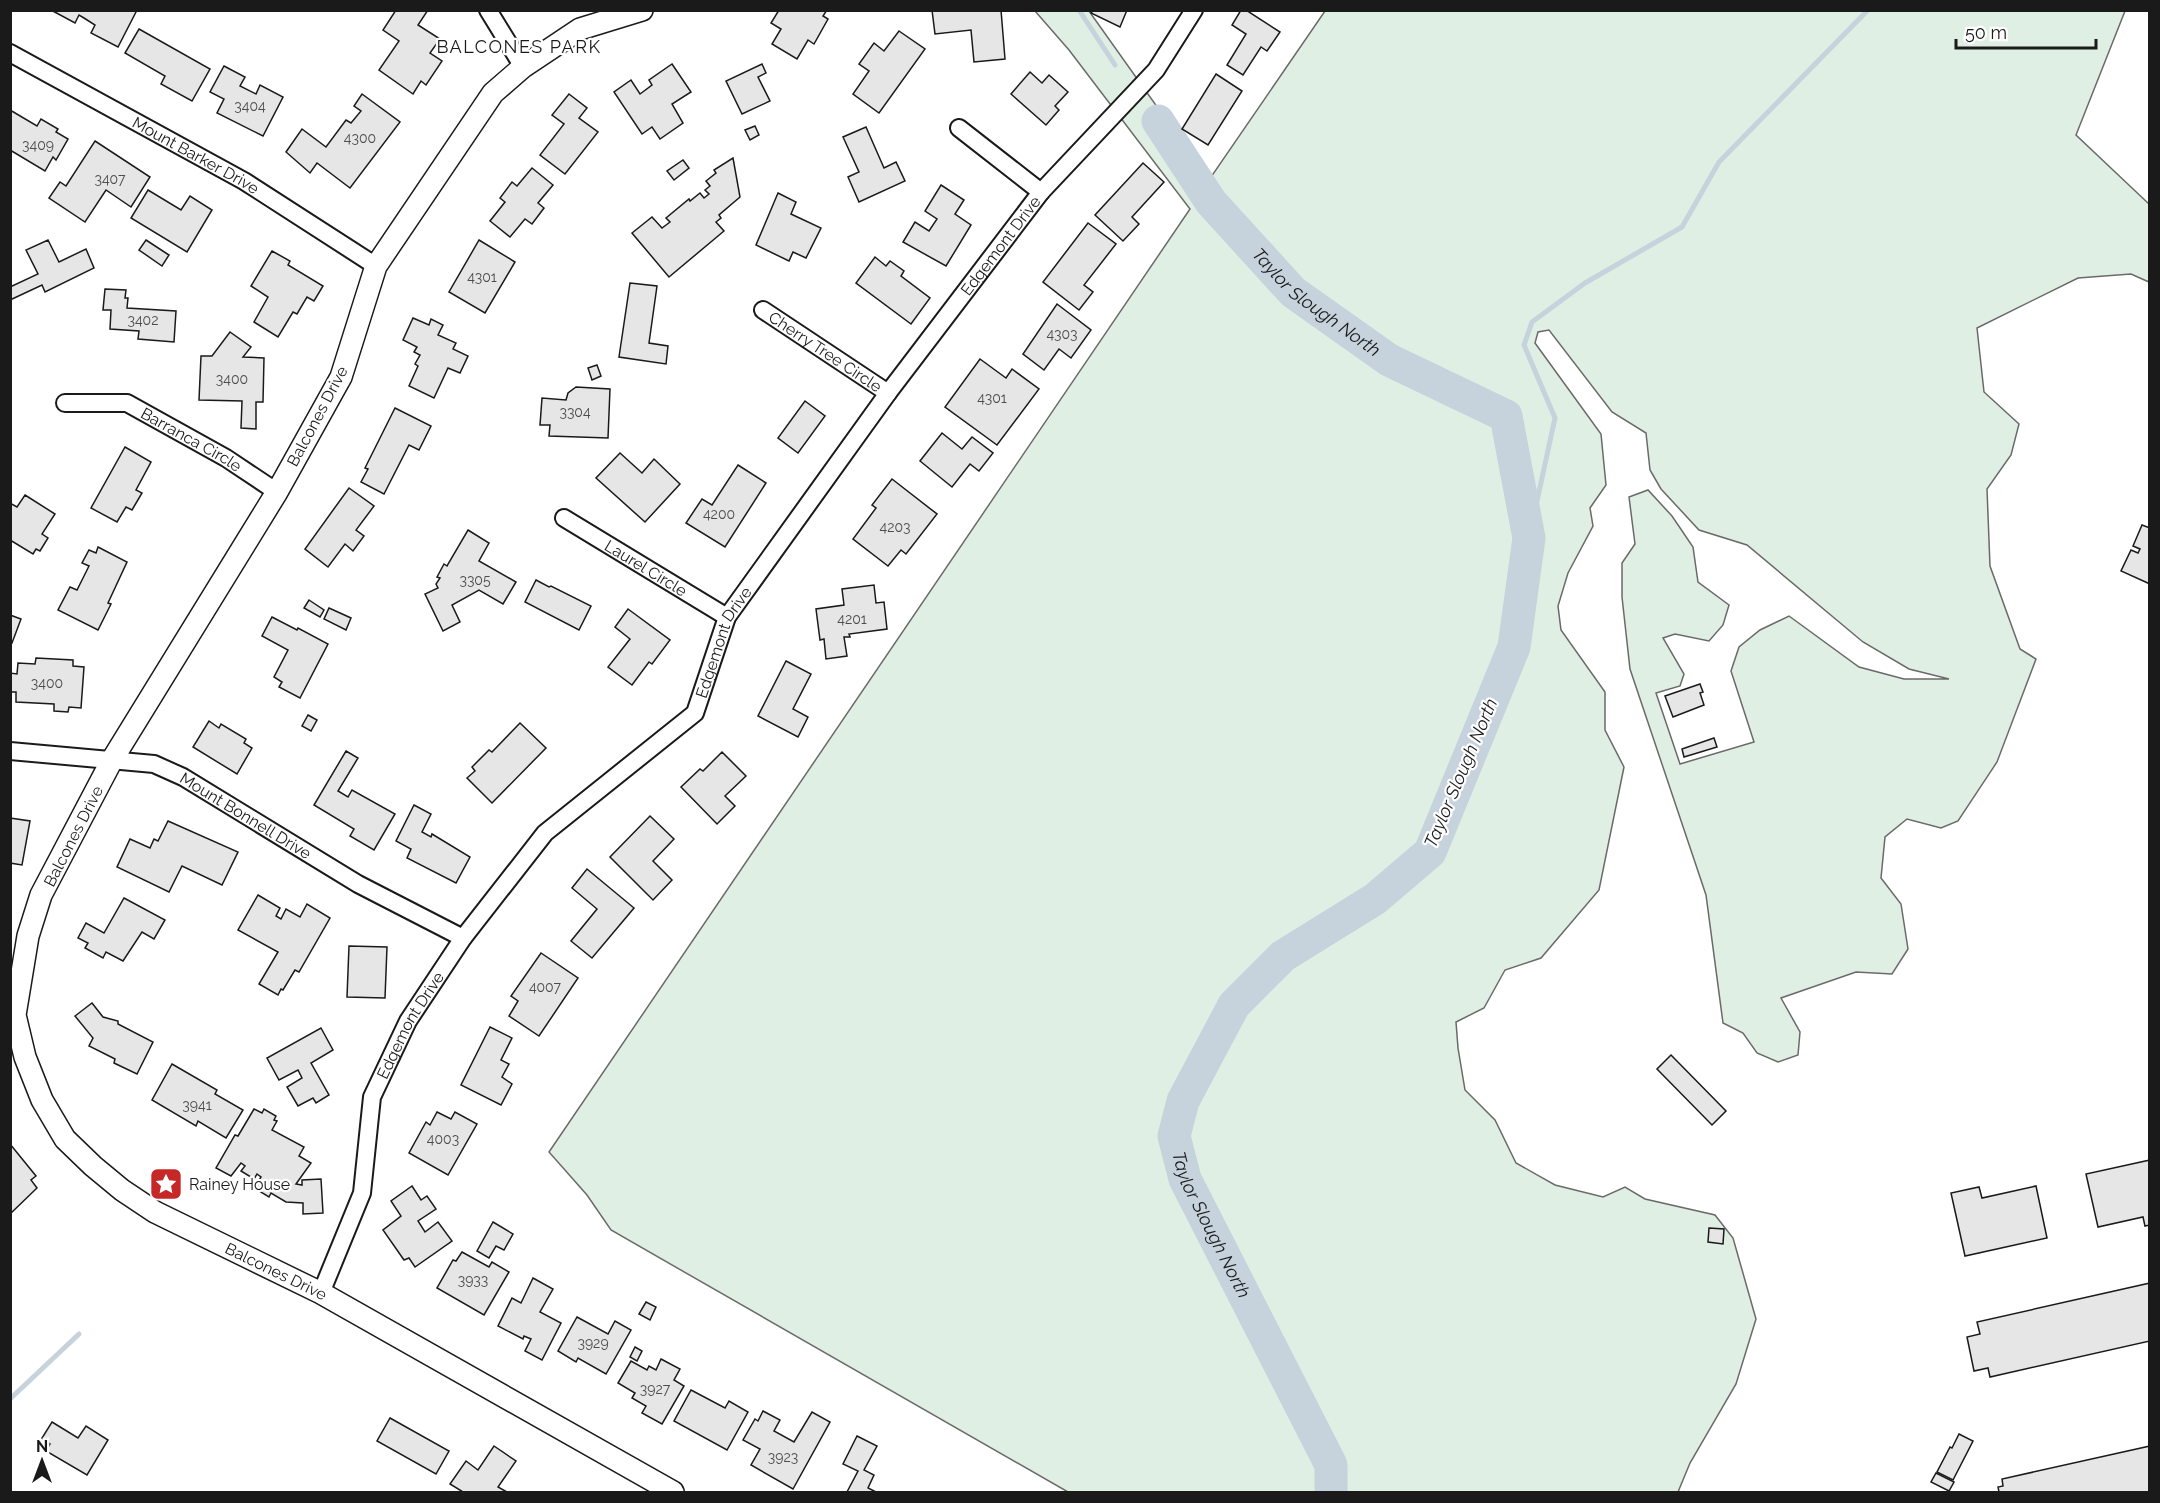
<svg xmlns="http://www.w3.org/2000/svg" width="2160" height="1503" viewBox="0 0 2160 1503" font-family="Raleway,sans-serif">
	<rect width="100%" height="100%" fill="#fff"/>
	<!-- green -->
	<polygon fill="#e0efe3" stroke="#6a6a6a" stroke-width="1.5" points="1035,11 1089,11 1209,180 1325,11 2125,11 2076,135 2149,204 2149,282 2131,274 2078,278 1977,328 1984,392 2019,424 2011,455 1987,489 1990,566 2020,649 2036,659 1997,762 1958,821 1941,828 1907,819 1885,837 1881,878 1901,904 1908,949 1892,974 1856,972 1781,998 1800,1032 1798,1055 1778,1062 1757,1053 1743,1033 1723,1023 1706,895 1630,669 1622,597 1622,563 1635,544 1629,497 1648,490 1672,516 1693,547 1698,582 1729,605 1723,625 1709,641 1675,634 1663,638 1684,674 1680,686 1656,693 1680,764 1754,742 1731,671 1739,647 1760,630 1789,616 1859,667 1904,679 1949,679 1909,669 1863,642 1747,545 1699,530 1661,489 1650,470 1646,433 1612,412 1549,330 1538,332 1535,343 1601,434 1606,485 1590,508 1593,526 1568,573 1558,606 1561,630 1605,692 1605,730 1624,767 1599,890 1541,958 1505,970 1484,1008 1456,1022 1458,1048 1465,1090 1495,1120 1516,1163 1555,1185 1603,1197 1625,1187 1645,1199 1715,1215 1733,1238 1756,1319 1736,1384 1690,1463 1678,1492 1068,1492 611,1230 587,1195 549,1152 1190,209 1069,50"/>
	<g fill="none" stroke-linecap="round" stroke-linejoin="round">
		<!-- stream -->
		<g stroke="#c6d2dc" stroke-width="5">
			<polyline points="1079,10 1115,65"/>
			<polyline points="1529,538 1555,418 1524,345 1532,322 1585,283 1682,227 1719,162 1868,10"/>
			<polyline points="10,1399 79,1334"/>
		</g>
		<!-- river -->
		<path stroke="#c6d2dc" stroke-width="33" id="s1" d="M1158 121 1211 202 1293 292 1389 360 1506 416 1529 538 1514 647 1430 852 1375 899 1283 956 1234 1005 1183 1101 1174 1136 1185 1179 1331 1465V1492"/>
	</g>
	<!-- building -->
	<g fill="#e6e6e6" stroke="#1a1a1a" stroke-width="1.5">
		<polygon points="51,10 137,10 118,47 91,33 95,25 84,18 79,15 75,23"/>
		<polygon points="396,10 428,10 418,25 440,39 430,53 442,61 426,85 421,81 413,94 379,70 399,41 383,30"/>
		<polygon points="779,10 827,10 823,16 828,19 814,44 808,40 797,59 772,44 781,29 771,23"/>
		<polygon points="932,10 1001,10 1005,59 974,62 971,30 935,34"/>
		<polygon points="1093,10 1127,10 1120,27 1091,13"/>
		<polygon points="1241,10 1246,10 1280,32 1267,51 1261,47 1243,75 1227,65 1246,34 1232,25"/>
		<polygon points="139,29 210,69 192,101 161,84 165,76 125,53"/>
		<polygon points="899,31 925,49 879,113 853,94 869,71 859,64 874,43 884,51"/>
		<polygon points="672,64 691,92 672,104 683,123 660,139 652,127 642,134 614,92 631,80 640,94 652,85 649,80"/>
		<polygon points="762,64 766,73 758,77 770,101 742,114 726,81"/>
		<polygon points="224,66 245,77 240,86 256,94 260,85 283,97 263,136 217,113 224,99 210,92"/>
		<polygon points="1030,72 1042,83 1049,75 1068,92 1055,106 1059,110 1046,125 1011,94"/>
		<polygon points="1216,74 1242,91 1208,145 1182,129"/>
		<polygon points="362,94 400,122 350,188 317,163 310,173 286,152 302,129 326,147 346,120 351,123 361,111 354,106"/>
		<polygon points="569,94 587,108 579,118 598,132 565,174 540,155 564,124 552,115"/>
		<polygon points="10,110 37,126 41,119 58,129 56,132 68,139 56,160 53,157 45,171 10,150"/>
		<polygon points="755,126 759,135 750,140 745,130"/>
		<polygon points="866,127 884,168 896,162 905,181 859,202 848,177 859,172 843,137"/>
		<polygon points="95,141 150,177 131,207 106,190 85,222 49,198 60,182 66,186"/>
		<polygon points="733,158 740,197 719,215 721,218 716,222 724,231 669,277 632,233 652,217 662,228 670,222 666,218 689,199 690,201 700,193 704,198 709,194 705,190 710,186 706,181 716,173 714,170"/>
		<polygon points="683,160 689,168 674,180 667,171"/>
		<polygon points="1143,163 1164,182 1132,217 1139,224 1123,241 1095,215"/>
		<polygon points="532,168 553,185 538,203 544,208 532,224 525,219 510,237 490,221 505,202 500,198 512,182 517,186"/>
		<polygon points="941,185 964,200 955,214 971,225 946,266 903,242 915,222 929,231 937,219 925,211"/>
		<polygon points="148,190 181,210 190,196 212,210 187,252 131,218"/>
		<polygon points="778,193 796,202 791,214 821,228 806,258 793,252 789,261 756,245"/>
		<polygon points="1088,223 1116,244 1084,285 1093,292 1079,310 1043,282"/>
		<polygon points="48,240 59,262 86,249 94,268 45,292 42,285 10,300 10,287 38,274 26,250"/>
		<polygon points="146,240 169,255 162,266 139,250"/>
		<polygon points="479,240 515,262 485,313 449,292"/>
		<polygon points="272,251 290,261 288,265 323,286 314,301 307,297 297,314 293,312 278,337 254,322 268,297 251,286"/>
		<polygon points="875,257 886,266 890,261 904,271 901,276 930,298 911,324 856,283"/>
		<polygon points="630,283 657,286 649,343 668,346 666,364 619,357"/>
		<polygon points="105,289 126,290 125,298 128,298 127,308 176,311 174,342 138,339 139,331 110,329 111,310 103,310"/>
		<polygon points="1057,304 1091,330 1071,358 1059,349 1044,370 1023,354"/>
		<polygon points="413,318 429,325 431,319 443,325 438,335 456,343 453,349 468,356 460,373 448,368 434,398 409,386 418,366 415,364 420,355 414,352 417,347 403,340"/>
		<polygon points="230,332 251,347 243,357 264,358 263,402 256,402 256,429 241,428 242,401 199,400 201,356 212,356"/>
		<polygon points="980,359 1006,378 1012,369 1039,389 997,445 945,407"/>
		<polygon points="597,365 601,376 592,380 588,368"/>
		<polygon points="576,387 610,389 608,438 549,436 550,425 540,425 542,398 566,400 568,393"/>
		<polygon points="805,401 825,416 798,453 778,438"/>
		<polygon points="395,408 431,426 419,450 409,445 384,494 361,482 368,469 365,468"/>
		<polygon points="942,433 962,449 972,437 993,453 979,471 970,464 952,487 920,461"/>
		<polygon points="125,447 151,462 136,490 142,493 132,510 126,507 117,522 91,508"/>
		<polygon points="620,453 642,473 654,459 680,484 645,522 596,478"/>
		<polygon points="738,465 766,483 725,547 686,523 702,499 712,505"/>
		<polygon points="892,479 937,514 906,554 901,550 888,566 853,539 876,508 872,505"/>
		<polygon points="349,488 374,506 356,530 364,536 353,551 345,544 328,567 305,549"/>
		<polygon points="25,495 55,514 42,534 48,538 40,551 36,549 33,554 10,540 10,503 17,507"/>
		<polygon points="2142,525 2150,528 2150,584 2121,571 2131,550 2138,553 2140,549 2133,546"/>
		<polygon points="468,530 489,543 479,561 516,582 503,604 479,590 452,605 460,622 443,631 425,594 438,588 436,584 440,578 437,577 444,564 447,566"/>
		<polygon points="98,547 127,562 108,603 111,604 98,630 58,610 70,587 77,590 89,566 82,563 89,550 96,553"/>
		<polygon points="536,580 549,587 551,586 591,606 579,630 525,602"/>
		<polygon points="874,585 876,603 884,602 887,629 849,634 850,637 844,637 847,656 826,659 824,639 820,640 816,609 844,605 842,589"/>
		<polygon points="309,600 324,610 320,617 304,608"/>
		<polygon points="329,608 351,618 346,630 324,619"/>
		<polygon points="628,609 670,640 652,664 649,662 632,685 608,667 630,639 615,627"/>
		<polygon points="10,615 21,619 12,643 10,642"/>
		<polygon points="272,617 297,630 298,628 328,644 300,698 279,687 282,682 274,677 288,650 262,636"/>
		<polygon points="36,658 73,660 73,666 84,667 81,708 69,707 68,712 54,711 54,704 16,702 16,692 10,692 10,673 17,674 18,663 35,664"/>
		<polygon points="786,661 811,674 793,709 808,717 798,737 758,716"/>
		<polygon points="1700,684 1703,692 1700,693 1704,705 1673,717 1665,696"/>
		<polygon points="308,715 317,720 311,731 302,726"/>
		<polygon points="209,721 219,728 221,724 246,739 244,743 252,748 237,774 193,747"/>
		<polygon points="520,723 546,748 492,803 467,778 475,771 472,767 489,750 492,752"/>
		<polygon points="1714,738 1717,747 1684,757 1682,749"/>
		<polygon points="346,751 358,758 338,791 348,797 352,790 395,814 374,850 350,836 354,829 314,805"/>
		<polygon points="722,752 746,776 725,796 735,806 717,824 681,787 700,769 703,771"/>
		<polygon points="414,805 431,814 422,832 431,837 432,834 470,857 456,883 407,858 411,849 396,841"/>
		<polygon points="650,816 674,839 653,861 672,880 653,900 610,857"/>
		<polygon points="10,818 30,821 22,865 10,863"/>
		<polygon points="168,821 238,852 222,885 182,866 169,892 117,867 130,839 150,848 154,839 158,841"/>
		<polygon points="587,869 634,908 592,958 571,941 597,909 572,888"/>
		<polygon points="258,895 280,908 276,916 281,919 286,909 300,917 307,904 330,918 299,972 295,970 283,990 281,989 278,995 259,984 278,952 238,930"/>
		<polygon points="124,898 165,920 154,939 142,932 123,961 106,952 103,958 85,948 88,943 78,938 86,923 104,933"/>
		<polygon points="349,946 387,947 385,998 347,997"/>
		<polygon points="541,953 578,978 539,1036 509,1016 518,1001 511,996"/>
		<polygon points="92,1003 103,1017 118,1021 118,1024 153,1042 137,1074 114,1063 115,1059 89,1046 93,1038 75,1016"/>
		<polygon points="490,1027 512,1038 501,1060 509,1064 502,1077 512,1084 501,1105 461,1085"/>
		<polygon points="321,1028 333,1050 311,1063 329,1095 316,1103 313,1098 298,1106 287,1087 302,1078 298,1070 279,1080 267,1058"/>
		<polygon points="1671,1055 1726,1111 1712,1125 1657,1069"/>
		<polygon points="172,1064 217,1090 215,1094 243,1110 226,1138 198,1121 196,1126 152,1100"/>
		<polygon points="254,1109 262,1113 264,1109 276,1116 274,1120 277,1121 272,1130 304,1147 299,1156 311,1163 296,1184 302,1185 302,1180 321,1179 323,1213 303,1214 303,1203 286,1202 271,1193 269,1197 254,1188 261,1177 257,1174 254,1179 241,1171 245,1166 241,1163 231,1176 216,1168 235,1135 238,1136"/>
		<polygon points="437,1112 451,1119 455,1112 477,1124 448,1175 409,1153 426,1122 430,1125"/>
		<polygon points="10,1144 36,1176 31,1180 37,1188 10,1214"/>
		<polygon points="2150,1160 2150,1225 2145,1226 2143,1217 2098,1227 2086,1174"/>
		<polygon points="412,1186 421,1200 427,1196 436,1209 418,1221 425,1232 438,1222 452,1241 415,1267 409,1258 404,1260 383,1230 401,1216 391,1201"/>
		<polygon points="2036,1186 2047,1238 1965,1256 1951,1193 1979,1187 1982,1198"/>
		<polygon points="493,1222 513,1234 504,1250 496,1246 489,1258 477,1251"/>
		<polygon points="1709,1228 1724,1229 1723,1244 1708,1242"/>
		<polygon points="462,1252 489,1267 492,1262 509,1272 484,1315 437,1288 453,1260 456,1261"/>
		<polygon points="533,1278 553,1289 540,1312 561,1323 542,1360 525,1351 531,1339 524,1336 523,1339 498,1326 512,1298 521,1303"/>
		<polygon points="2150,1283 2150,1341 1990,1377 1988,1368 1974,1371 1967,1337 1980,1334 1977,1322"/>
		<polygon points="646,1302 656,1307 650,1320 639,1314"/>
		<polygon points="577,1317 608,1334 615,1321 631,1330 606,1374 578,1358 576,1362 558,1351"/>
		<polygon points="635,1347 642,1351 637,1361 630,1357"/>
		<polygon points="661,1359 680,1369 674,1380 684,1386 662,1424 642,1413 646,1406 632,1398 635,1393 618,1383 631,1361 647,1370 649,1366 656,1370"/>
		<polygon points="691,1390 725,1408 729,1401 748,1412 727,1450 674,1421"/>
		<polygon points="763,1411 780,1420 774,1431 794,1442 812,1412 830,1422 793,1489 751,1465 760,1449 743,1440 755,1419 758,1421"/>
		<polygon points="390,1418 449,1451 436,1474 377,1441"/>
		<polygon points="52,1422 78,1438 86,1426 108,1440 87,1475 46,1451 50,1444 42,1438"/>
		<polygon points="1959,1434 1973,1441 1953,1480 1937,1472 1950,1447 1952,1448"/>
		<polygon points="857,1436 877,1446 864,1470 874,1475 868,1488 876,1492 847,1492 858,1471 843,1464"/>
		<polygon points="494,1446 516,1461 498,1487 507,1492 463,1492 450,1484 466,1461 478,1470"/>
		<polygon points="2150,1446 2150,1492 1999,1492 1998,1487 2003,1486 2002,1479"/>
		<polygon points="1936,1473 1954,1482 1949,1491 1931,1482"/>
	</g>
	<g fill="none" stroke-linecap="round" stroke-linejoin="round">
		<defs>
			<g id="minor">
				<polyline points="488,10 523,67"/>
				<path id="s2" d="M10 53 244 181 376 266"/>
				<polyline points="959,128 1041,192"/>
				<path id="s3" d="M763 310 888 393"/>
				<path id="s4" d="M65 403H127L226 458 277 492"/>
				<path id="s5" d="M564 518 727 617"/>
				<path id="s6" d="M10 751 154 764 183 777 358 884 463 938"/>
				<path id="s7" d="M321 1293 362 1193 372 1097 408 1021 463 938 545 833 695 713 727 617 888 393 1041 192 1156 70 1194 10"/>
			</g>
			<g id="tertiary">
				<path id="s8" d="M642 10 580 29 523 67 493 93 376 266 341 377 277 492 112 760 41 895 28 936 15 1015 25 1057 42 1100 65 1139 93 1166 122 1190 155 1212 321 1293 673 1492"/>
			</g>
		</defs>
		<!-- minor casing -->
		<use href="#minor" stroke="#1a1a1a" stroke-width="20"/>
		<!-- tertiary casing -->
		<use href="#tertiary" stroke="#1a1a1a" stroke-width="24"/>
		<!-- minor -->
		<use href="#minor" stroke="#fff" stroke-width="16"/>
		<!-- tertiary -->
		<use href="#tertiary" stroke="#fff" stroke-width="21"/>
	</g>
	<!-- icons -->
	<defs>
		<symbol id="sight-square" viewBox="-11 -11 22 22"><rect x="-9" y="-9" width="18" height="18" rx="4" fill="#c62828" stroke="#fff"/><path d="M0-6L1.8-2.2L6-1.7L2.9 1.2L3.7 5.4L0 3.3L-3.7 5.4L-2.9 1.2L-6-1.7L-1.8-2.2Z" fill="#fff"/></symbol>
	</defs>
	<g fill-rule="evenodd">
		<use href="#sight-square" x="147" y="1165" width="38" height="38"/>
	</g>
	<g text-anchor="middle" stroke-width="4.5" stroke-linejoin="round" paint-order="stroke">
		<!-- number labels -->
		<g font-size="14" fill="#4d4d4d">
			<text x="250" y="111">3404</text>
			<text x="360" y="143">4300</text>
			<text x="38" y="150">3409</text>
			<text x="110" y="184">3407</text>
			<text x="482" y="282">4301</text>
			<text x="143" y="325">3402</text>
			<text x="1062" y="339">4303</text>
			<text x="232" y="384">3400</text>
			<text x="992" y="403">4301</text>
			<text x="575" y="417">3304</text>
			<text x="719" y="519">4200</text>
			<text x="895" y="532">4203</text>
			<text x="475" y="585">3305</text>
			<text x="852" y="624">4201</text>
			<text x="47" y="688">3400</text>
			<text x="545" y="992">4007</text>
			<text x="197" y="1110">3941</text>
			<text x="443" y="1144">4003</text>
			<text x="473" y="1285">3933</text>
			<text x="593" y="1348">3929</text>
			<text x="655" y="1394">3927</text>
			<text x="783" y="1462">3923</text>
		</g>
		<!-- street labels -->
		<g font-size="16" fill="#1a1a1a" stroke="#fff">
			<text dy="6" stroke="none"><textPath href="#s2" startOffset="212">Mount Barker Drive</textPath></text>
			<text dy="6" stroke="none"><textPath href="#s7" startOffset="1276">Edgemont Drive</textPath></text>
			<text dy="6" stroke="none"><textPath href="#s3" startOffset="75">Cherry Tree Circle</textPath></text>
			<text transform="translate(317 416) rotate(-62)" y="6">Balcones Drive</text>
			<text dy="6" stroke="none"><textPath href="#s4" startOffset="136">Barranca Circle</textPath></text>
			<text dy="6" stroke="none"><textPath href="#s5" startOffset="96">Laurel Circle</textPath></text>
			<text dy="6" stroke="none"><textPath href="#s7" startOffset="790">Edgemont Drive</textPath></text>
			<text dy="6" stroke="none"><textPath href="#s6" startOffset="250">Mount Bonnell Drive</textPath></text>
			<text transform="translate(73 836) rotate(-63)" y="6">Balcones Drive</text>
			<text dy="6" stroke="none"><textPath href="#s7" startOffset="286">Edgemont Drive</textPath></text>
			<text dy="6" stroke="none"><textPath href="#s8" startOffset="1606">Balcones Drive</textPath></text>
		</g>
		<!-- poi labels -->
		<g font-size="16" fill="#1a1a1a" stroke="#fff" text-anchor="start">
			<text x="189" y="1190">Rainey House</text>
		</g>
		<!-- neighbourhood labels -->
		<g font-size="18" letter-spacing="1.5" fill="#1a1a1a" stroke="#fff">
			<text x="519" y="53">BALCONES PARK</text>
		</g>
		<!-- water labels -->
		<g font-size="18" font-style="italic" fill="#1a1a1a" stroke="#fff">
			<text dy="6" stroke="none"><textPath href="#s1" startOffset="243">Taylor Slough North</textPath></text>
			<text transform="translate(1461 773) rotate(-67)" y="6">Taylor Slough North</text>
			<text dy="6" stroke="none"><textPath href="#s1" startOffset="1413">Taylor Slough North</textPath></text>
		</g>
	</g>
	<!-- border -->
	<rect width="2160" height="1503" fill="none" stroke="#1a1a1a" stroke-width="24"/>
	<!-- north arrow -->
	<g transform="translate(42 1461)" stroke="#ffffff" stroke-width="4.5" paint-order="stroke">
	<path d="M0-4.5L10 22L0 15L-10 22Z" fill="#1a1a1a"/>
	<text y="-9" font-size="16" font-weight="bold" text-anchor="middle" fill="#1a1a1a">N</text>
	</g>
	<!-- scale -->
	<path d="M1956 39v9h140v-9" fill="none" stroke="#1a1a1a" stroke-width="3"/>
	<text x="1965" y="39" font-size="18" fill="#1a1a1a" stroke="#ffffff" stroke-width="4.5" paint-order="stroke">50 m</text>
</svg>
